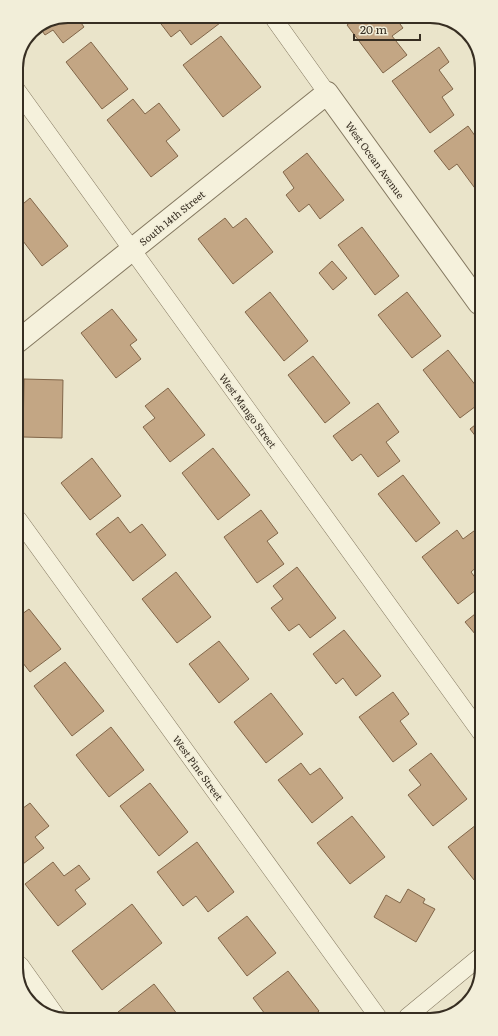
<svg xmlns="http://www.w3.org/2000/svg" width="498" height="1036" viewBox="0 0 498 1036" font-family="Literata,serif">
	<rect width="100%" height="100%" fill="#eae4ca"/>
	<!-- building -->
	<g fill="#c3a684" stroke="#816649">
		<polygon points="68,16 76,16 84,27 63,43 53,30 45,35 40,28"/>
		<polygon points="163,16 214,16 220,23 191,45 180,30 171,37 158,20"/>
		<polygon points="358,16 394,16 403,28 392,36 407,55 383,73 347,25"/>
		<polygon points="221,36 261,87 223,117 183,65"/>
		<polygon points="91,42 128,89 102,109 66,62"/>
		<polygon points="439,47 449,62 439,70 453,89 442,97 454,115 430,133 392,81"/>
		<polygon points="133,99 145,114 159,103 180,130 166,141 178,156 151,177 107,120"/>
		<polygon points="468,126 478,140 479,190 477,191 457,164 449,170 434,151"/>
		<polygon points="307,153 344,200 320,219 309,204 299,212 286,195 294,188 283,172"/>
		<polygon points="30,198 68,246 42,266 17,233 17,209"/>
		<polygon points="225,218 233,228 246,218 273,252 233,284 198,239"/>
		<polygon points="362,227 399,276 375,295 338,245"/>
		<polygon points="332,261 347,278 333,290 319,273"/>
		<polygon points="270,292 308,341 284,361 245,312"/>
		<polygon points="407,292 441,336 412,358 378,315"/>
		<polygon points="112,309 137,340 130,345 141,359 116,378 81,333"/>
		<polygon points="448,350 480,391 480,403 460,418 423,370"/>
		<polygon points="313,356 350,403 325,423 288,375"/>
		<polygon points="24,379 63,380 62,438 23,437"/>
		<polygon points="168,388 205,435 170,462 143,427 155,418 145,406"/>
		<polygon points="378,403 399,432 386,442 400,461 378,477 361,454 352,461 333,436"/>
		<polygon points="480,421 480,442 470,429"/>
		<polygon points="213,448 250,495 218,520 182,473"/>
		<polygon points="92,458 121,496 90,520 61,483"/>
		<polygon points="403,475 440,523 416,542 378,494"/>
		<polygon points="261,510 278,533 267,541 284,564 257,583 224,537"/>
		<polygon points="118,517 130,533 142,524 166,555 133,581 96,534"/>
		<polygon points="478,528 480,531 480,564 471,572 480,584 480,587 458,604 422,557 457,530 463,539"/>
		<polygon points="297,567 336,618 310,638 299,624 289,631 271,608 283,599 273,586"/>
		<polygon points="176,572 211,617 177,643 142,599"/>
		<polygon points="29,609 61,649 30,672 19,658 18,617"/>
		<polygon points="480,610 481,641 465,622"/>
		<polygon points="344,630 381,676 356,696 343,678 336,684 313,654"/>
		<polygon points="219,641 249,679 219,703 189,664"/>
		<polygon points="65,662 104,711 72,736 34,686"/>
		<polygon points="393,692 409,714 400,721 417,744 393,762 359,717"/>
		<polygon points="271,693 303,734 266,763 234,722"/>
		<polygon points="111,727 144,770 109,797 76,755"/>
		<polygon points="431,753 467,799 433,826 408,795 421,785 409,770"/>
		<polygon points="301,763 310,775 320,768 343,798 312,823 278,780"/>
		<polygon points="150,783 188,832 159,856 120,806"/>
		<polygon points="30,803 49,826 35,837 44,848 19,867 19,811"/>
		<polygon points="352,816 385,857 350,884 317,843"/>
		<polygon points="481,821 481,822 482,890 448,847"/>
		<polygon points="197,842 234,892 208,912 196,896 183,906 157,872"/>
		<polygon points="53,862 64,876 79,865 90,879 75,890 86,904 58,926 25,884"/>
		<polygon points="408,889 425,899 423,903 435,909 416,942 374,917 386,895 400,903"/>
		<polygon points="132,904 162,943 102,990 72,951"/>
		<polygon points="247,916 276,953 247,976 218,938"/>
		<polygon points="288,971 319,1011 312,1017 268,1018 253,998"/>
		<polygon points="154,984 181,1019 123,1019 118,1012"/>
	</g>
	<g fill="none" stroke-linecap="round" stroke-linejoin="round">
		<defs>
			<g id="minor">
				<polyline points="272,16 327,93"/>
				<polyline points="16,89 481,733"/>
				<polyline points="18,519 378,1017"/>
				<polyline points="20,965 57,1017"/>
				<polyline points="407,1017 482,955"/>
			</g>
			<polyline id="tertiary" points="17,342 327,93 479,303"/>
		</defs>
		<!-- minor casing -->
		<use href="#minor" stroke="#847860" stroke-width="18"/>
		<!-- tertiary casing -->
		<use href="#tertiary" stroke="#847860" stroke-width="24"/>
		<!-- minor -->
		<use href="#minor" stroke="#f5f1dc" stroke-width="17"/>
		<!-- tertiary -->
		<use href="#tertiary" stroke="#f5f1dc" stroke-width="22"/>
	</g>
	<g text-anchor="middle" stroke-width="3.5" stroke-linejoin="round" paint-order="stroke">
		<!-- street labels -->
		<g font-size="10" fill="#372e22" stroke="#f2eed9">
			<text transform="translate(375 160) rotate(54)" y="4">West Ocean Avenue</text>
			<text transform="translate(172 218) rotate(-39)" y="4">South 14th Street</text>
			<text transform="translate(248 411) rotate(54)" y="4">West Mango Street</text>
			<text transform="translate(198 768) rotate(54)" y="4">West Pine Street</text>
		</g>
	</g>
	<!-- crop -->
	<path d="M0 0H498V1036H0ZM68 23H430A45 45 0 0 1 475 68V968A45 45 0 0 1 430 1013H68A45 45 0 0 1 23 968V68A45 45 0 0 1 68 23Z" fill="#f2eed9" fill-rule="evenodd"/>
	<path fill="none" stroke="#372e22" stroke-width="2" d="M68 23H430A45 45 0 0 1 475 68V968A45 45 0 0 1 430 1013H68A45 45 0 0 1 23 968V68A45 45 0 0 1 68 23Z"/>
	<!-- scale -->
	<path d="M354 34v6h66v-6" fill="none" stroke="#372e22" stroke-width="2"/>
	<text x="360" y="34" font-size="12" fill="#372e22" stroke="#f2eed9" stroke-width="3" paint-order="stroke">20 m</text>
</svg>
